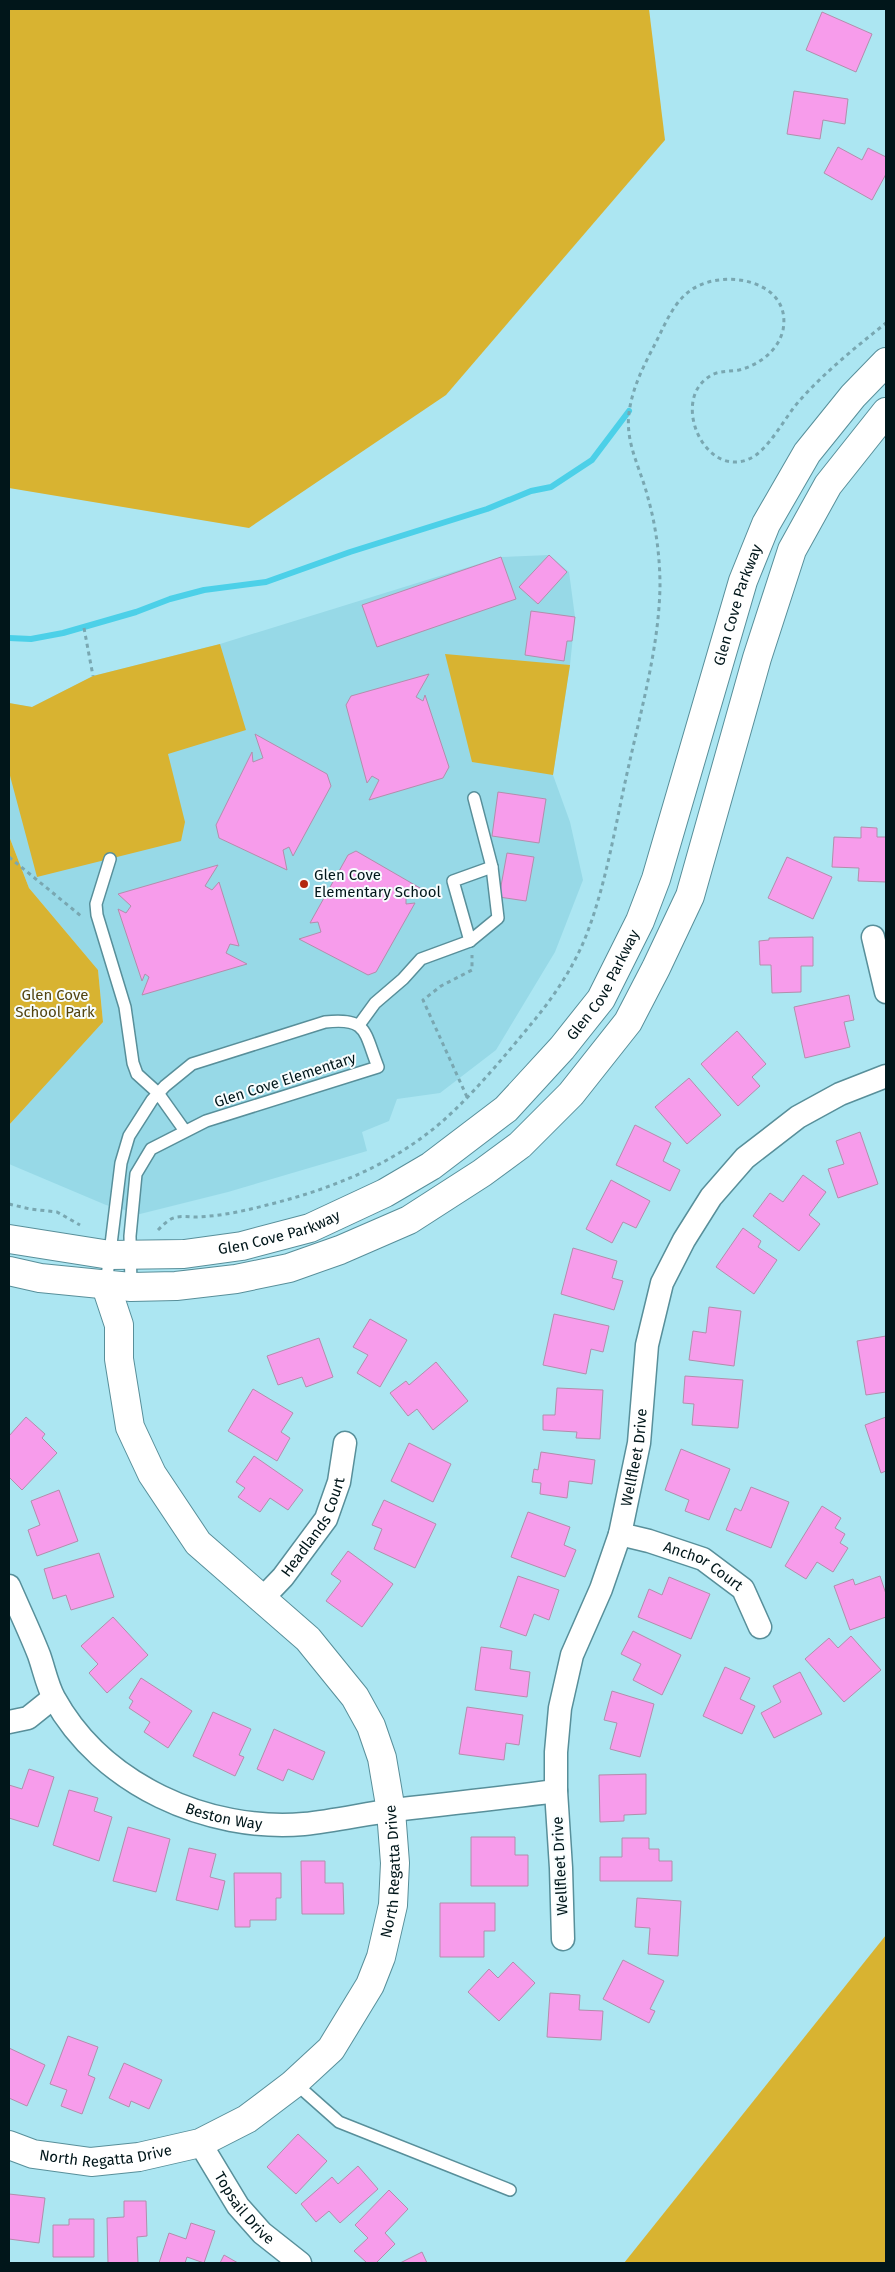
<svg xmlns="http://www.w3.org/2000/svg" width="895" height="2272" viewBox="0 0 895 2272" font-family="'Fira Sans',sans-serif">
	<rect width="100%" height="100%" fill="#ace6f2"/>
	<!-- built -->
	<polygon fill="#97d9e7" points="549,555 569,572 575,617 570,665 553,775 570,822 583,880 555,952 496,1050 440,1093 397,1099 389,1121 362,1132 367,1151 228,1192 140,1214 106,1205 9,1164 9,1125 103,1021 98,970 29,888 9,836 9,703 32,707 93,676 220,644 501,557"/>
	<!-- green -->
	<g fill="#d8b331">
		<polygon points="9,9 649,9 665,140 446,395 249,528 9,488"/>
		<polygon points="220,644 246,730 168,754 185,822 181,841 37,877 9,772 9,703 32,707 93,676"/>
		<polygon points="445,654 570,665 553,775 472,762"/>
		<polygon points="9,836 29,888 98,970 103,1022 9,1125"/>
		<polygon points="886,1935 886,2263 624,2263"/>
	</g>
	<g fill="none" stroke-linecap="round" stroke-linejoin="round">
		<!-- stream -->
		<polyline stroke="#4cd0e8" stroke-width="6" points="9,638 31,639 63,633 136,612 170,599 204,590 266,582 350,552 487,509 531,491 551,487 592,460 629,411"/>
	</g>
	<!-- building -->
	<g fill="#f79ceb" stroke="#b28eac">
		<polygon points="822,12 872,34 856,72 806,50"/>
		<polygon points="794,91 848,99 845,124 823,120 820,139 787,134"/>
		<polygon points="838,147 862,160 868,148 886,157 886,174 872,200 824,173"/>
		<polygon points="549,555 567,572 538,604 519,587"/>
		<polygon points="501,557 516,599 377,647 362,605"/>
		<polygon points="531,611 575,617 572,641 567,641 564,661 525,655"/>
		<polygon points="429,674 416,697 423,701 425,695 449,767 443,778 369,800 379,780 372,776 367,783 346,705 351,696"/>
		<polygon points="255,734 327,774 331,786 293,856 289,847 283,850 287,870 219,838 216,825 252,752 253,762 263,758"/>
		<polygon points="498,792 546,799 539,843 492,836"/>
		<polygon points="861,827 877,828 877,837 886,837 886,882 858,881 859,868 832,867 834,837 861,838"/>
		<polygon points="356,851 427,892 406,898 406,904 415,903 376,972 368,975 299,939 321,932 318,922 310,923 348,855"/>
		<polygon points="507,853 534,857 526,901 499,897"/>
		<polygon points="787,857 832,877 813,919 768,898"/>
		<polygon points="218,865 205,886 212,890 219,882 239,946 230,944 226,953 247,964 142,995 149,977 145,974 142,981 118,909 126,913 131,906 118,894"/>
		<polygon points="813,937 813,966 801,966 801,992 772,993 771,965 760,965 759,941 769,940 769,938"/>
		<polygon points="849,995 854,1020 844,1022 850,1047 805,1058 794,1007"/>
		<polygon points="737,1031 766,1064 752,1077 760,1086 738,1106 701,1064"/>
		<polygon points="689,1078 721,1115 687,1144 655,1107"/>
		<polygon points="635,1125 671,1143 663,1161 680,1170 670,1191 616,1165"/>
		<polygon points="860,1132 878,1184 838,1198 828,1169 844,1164 836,1141"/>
		<polygon points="803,1175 826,1192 809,1215 820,1224 799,1251 753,1216 770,1193 783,1202"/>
		<polygon points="611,1180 650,1201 636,1228 623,1222 612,1243 586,1229"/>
		<polygon points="743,1228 761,1241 758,1247 777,1260 754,1294 716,1267"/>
		<polygon points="573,1248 617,1261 612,1278 623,1281 614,1310 561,1294"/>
		<polygon points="709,1307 741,1311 734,1366 689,1360 693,1331 706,1333"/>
		<polygon points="554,1314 609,1326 603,1352 591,1349 586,1374 543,1365"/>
		<polygon points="370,1319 407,1340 380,1387 357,1373 368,1355 353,1347"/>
		<polygon points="886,1336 886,1392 866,1395 857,1341"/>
		<polygon points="319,1338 333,1377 306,1387 302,1377 278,1385 267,1356"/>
		<polygon points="436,1362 468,1401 433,1430 417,1409 408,1416 390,1393 406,1381 409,1385"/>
		<polygon points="685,1376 743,1380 738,1428 692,1425 694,1404 683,1403"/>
		<polygon points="557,1388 603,1390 600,1439 576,1438 577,1432 543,1430 543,1415 555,1415"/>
		<polygon points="253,1389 293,1413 281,1432 290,1438 277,1461 228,1431"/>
		<polygon points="26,1417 45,1434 42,1438 57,1453 22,1490 9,1477 9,1436"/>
		<polygon points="886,1417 886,1471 881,1473 865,1425"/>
		<polygon points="409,1443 451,1464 433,1502 391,1481"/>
		<polygon points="681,1449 730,1469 709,1520 685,1511 689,1500 665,1490"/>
		<polygon points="541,1452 595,1460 592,1484 569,1481 567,1498 540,1494 541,1483 532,1482 534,1469 538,1470"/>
		<polygon points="254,1456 303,1490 288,1510 270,1498 260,1512 238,1497 245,1488 236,1482"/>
		<polygon points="751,1487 789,1502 771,1548 726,1530 735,1508 741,1511"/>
		<polygon points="59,1490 78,1541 37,1556 28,1530 40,1525 31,1501"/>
		<polygon points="384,1500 436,1524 415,1568 374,1549 382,1529 372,1525"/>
		<polygon points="822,1506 841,1518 835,1528 845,1534 840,1543 848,1548 833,1572 817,1562 806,1579 785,1566"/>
		<polygon points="528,1512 570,1527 564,1545 576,1550 565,1577 511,1557"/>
		<polygon points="348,1551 393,1584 362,1627 326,1601 341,1581 331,1574"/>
		<polygon points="99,1553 114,1597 71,1610 66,1595 53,1599 44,1569"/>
		<polygon points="518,1576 559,1590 549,1620 534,1614 526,1636 500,1627"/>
		<polygon points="880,1576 886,1594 886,1617 850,1630 834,1586 853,1579 855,1585"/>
		<polygon points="669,1577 710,1594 691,1639 638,1617 649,1589 662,1595"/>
		<polygon points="113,1617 148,1655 107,1693 89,1673 98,1664 81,1646"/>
		<polygon points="633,1631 681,1655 662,1695 633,1680 641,1664 621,1654"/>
		<polygon points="851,1636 881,1670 844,1702 805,1659 829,1638 838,1648"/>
		<polygon points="481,1647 512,1651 510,1669 530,1672 527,1697 475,1690"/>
		<polygon points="725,1667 750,1678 740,1699 755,1706 742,1734 703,1716"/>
		<polygon points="800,1672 822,1714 774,1738 761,1713 781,1702 773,1686"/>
		<polygon points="141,1678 192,1711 168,1748 144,1732 150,1722 129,1708 133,1701 129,1698"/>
		<polygon points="612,1691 654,1704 640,1757 610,1749 617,1723 604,1720"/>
		<polygon points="467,1707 523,1715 519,1745 506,1743 504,1760 459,1754"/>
		<polygon points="213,1712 251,1729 239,1755 244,1757 235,1776 193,1756"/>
		<polygon points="274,1729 325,1752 313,1780 288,1769 283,1781 257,1769"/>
		<polygon points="29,1769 54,1777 38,1827 9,1818 9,1785 22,1789"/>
		<polygon points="646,1774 646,1814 624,1815 624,1821 600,1822 599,1775"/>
		<polygon points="69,1790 98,1798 94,1811 112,1817 99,1861 53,1845"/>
		<polygon points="128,1827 170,1839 156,1892 113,1881"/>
		<polygon points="471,1837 515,1837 515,1855 528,1855 528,1886 471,1886"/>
		<polygon points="622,1838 649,1838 649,1849 659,1849 659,1861 672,1861 672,1881 600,1881 600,1857 622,1857"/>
		<polygon points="189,1848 216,1854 210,1877 225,1881 218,1910 176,1900"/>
		<polygon points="301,1861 325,1861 325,1883 343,1883 344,1914 302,1914"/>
		<polygon points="234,1873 281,1873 281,1898 276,1898 276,1920 250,1920 250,1927 235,1927"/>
		<polygon points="637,1898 681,1901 678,1956 648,1954 650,1928 635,1927"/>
		<polygon points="440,1903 495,1903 495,1931 484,1931 484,1957 440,1957"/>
		<polygon points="623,1960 664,1981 650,2009 655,2011 649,2023 603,1999"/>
		<polygon points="513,1962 535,1983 499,2021 468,1992 489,1969 498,1978"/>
		<polygon points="550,1993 580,1995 579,2010 603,2011 601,2040 547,2037"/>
		<polygon points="68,2036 98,2047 88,2075 95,2078 82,2114 61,2106 67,2090 50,2084"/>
		<polygon points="9,2048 45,2065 27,2106 9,2098"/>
		<polygon points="124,2063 162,2080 149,2109 131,2101 129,2107 109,2098"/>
		<polygon points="298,2134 327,2161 296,2194 267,2167"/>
		<polygon points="358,2166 378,2189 340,2223 329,2211 316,2222 301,2204 332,2177 338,2184"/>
		<polygon points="389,2190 408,2209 385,2233 395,2244 376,2263 367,2263 354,2251 368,2238 355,2225"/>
		<polygon points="9,2194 45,2198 39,2243 9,2239"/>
		<polygon points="124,2201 146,2201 147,2236 137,2237 138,2263 108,2263 107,2218 124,2217"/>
		<polygon points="69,2219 94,2219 94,2257 53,2257 53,2225 69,2225"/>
		<polygon points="191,2223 215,2231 204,2263 187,2257 185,2263 159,2263 169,2233 186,2239"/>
		<polygon points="422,2252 427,2263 400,2263"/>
		<polygon points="224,2255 238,2263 220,2263"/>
	</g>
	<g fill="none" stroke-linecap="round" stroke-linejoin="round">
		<defs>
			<g id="lane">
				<polyline points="110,859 96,904 97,915 125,1007 133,1063 137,1074 158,1093 185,1131"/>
				<polyline points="470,941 453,881 492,867"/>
				<polyline points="359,1025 375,1003 403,979 421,959 470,941 498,918 492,867 474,798"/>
				<path d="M106 1285 121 1163 129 1136 152 1100 165 1086 192 1064 325 1022C368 1017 364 1032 378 1067L206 1121 151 1149 136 1174 130 1236 131 1287"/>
				<polyline points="295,2083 339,2122 510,2190"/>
			</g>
			<g id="street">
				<polyline points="873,937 886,992"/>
				<path id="s1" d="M620 1534 649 1541 703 1559 743 1589 760 1627"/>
				<path id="s2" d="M9 1586C19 1609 30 1632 39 1655 44 1669 47 1685 54 1698 102 1785 207 1832 304 1824 334 1821 364 1814 394 1810 448 1804 502 1798 556 1791"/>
				<path id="s3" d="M261 1600 283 1577 326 1519 339 1482 345 1443"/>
				<polyline points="9,1722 28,1718 53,1698"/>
				<path id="s4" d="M563 1939 561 1868 556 1791V1752L560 1708 572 1655 601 1589 620 1534 639 1443 647 1345 662 1283 684 1240 711 1197 745 1158 798 1117 840 1094 886 1076"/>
				<path id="s5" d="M200 2143 238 2206 262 2233 300 2263"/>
			</g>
			<g id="secondary">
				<path id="s6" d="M9 1239 110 1255 184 1254 242 1246 310 1228 385 1193 431 1166 506 1109 562 1048 601 999 640 921 656 879 743 581 766 524 807 453 853 396 886 362"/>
				<polyline points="9,1271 40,1278 131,1287 176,1286 236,1279 289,1268 340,1250 409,1220 482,1173 520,1145 571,1094 628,1022 656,968 690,896 757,658 792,550 828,485 886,412"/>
				<path id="s7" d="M9 2145 33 2154 91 2162 139 2157 200 2143 247 2119 292 2085 331 2049 370 1985 381 1957 393 1905 395 1863 391 1811 382 1758 371 1726 355 1697 308 1639 198 1543 152 1474 130 1427 119 1359V1325L106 1286"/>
			</g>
		</defs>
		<!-- lane casing -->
		<use href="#lane" stroke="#588f9a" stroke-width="14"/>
		<!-- street casing -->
		<use href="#street" stroke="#588f9a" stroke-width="25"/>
		<!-- secondary casing -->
		<use href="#secondary" stroke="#588f9a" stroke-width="30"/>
		<!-- path -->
		<g stroke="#79a7b1" stroke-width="3" stroke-dasharray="4 4" stroke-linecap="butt">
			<polyline points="84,628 93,676"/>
			<polyline points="9,857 81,916"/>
			<polyline points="467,1097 423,1000 441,986 472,970 472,955"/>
			<polyline points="9,1204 30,1209 57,1212 80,1225"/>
			<path d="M158 1230C162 1226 166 1222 171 1219 179 1215 188 1217 197 1217 221 1216 244 1211 267 1205 324 1191 382 1169 428 1133 463 1107 503 1058 532 1023 552 999 571 971 584 941 606 887 615 826 628 769 641 710 659 647 660 586 660 557 656 526 648 498 641 469 625 444 629 413 632 389 643 367 654 346 663 329 671 307 686 294 716 266 793 278 783 330 778 351 759 365 739 370 727 372 716 370 706 379 680 399 694 448 723 460 735 464 746 462 756 455 774 441 785 417 800 400 826 371 856 347 886 323"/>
		</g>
		<!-- lane -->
		<use href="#lane" stroke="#fff" stroke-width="11"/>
		<!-- street -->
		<use href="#street" stroke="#fff" stroke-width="22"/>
		<!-- secondary -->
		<use href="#secondary" stroke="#fff" stroke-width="28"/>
	</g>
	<!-- markers -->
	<circle fill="#b4270f" stroke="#f7fdfe" stroke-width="2" cx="304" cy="884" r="5"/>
	<g text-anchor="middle" stroke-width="4" stroke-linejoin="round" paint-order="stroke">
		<!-- street labels -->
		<g font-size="15" fill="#01161a" stroke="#f7fdfe">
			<text dy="5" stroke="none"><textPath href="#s6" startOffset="1099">Glen Cove Parkway</textPath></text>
			<text dy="5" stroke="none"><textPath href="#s6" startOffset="694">Glen Cove Parkway</textPath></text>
			<text transform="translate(285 1080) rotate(-18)" y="5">Glen Cove Elementary</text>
			<text dy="5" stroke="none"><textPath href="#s6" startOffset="274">Glen Cove Parkway</textPath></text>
			<text dy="5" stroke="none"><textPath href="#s4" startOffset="494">Wellfleet Drive</textPath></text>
			<text dy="5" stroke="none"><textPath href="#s3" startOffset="91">Headlands Court</textPath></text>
			<text dy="5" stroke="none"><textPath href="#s1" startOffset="90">Anchor Court</textPath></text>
			<text dy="5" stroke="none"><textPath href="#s2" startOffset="335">Beston Way</textPath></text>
			<text transform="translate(560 1866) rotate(-93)" y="5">Wellfleet Drive</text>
			<text dy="5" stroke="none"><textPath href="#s7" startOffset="549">North Regatta Drive</textPath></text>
			<text dy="5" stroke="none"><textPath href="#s7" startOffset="99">North Regatta Drive</textPath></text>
			<text dy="5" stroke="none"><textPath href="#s5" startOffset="79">Topsail Drive</textPath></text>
		</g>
		<!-- poi labels -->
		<g font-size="15" fill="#01161a" stroke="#f7fdfe" text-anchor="start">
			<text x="314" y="880">Glen Cove<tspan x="314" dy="17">Elementary School</tspan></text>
		</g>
		<!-- park labels -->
		<g font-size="15" fill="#534410" stroke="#f7fdfe">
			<text x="55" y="1000">Glen Cove<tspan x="55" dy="17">School Park</tspan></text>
		</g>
	</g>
	<!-- border -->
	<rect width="895" height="2272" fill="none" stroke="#01161a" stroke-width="20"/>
</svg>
